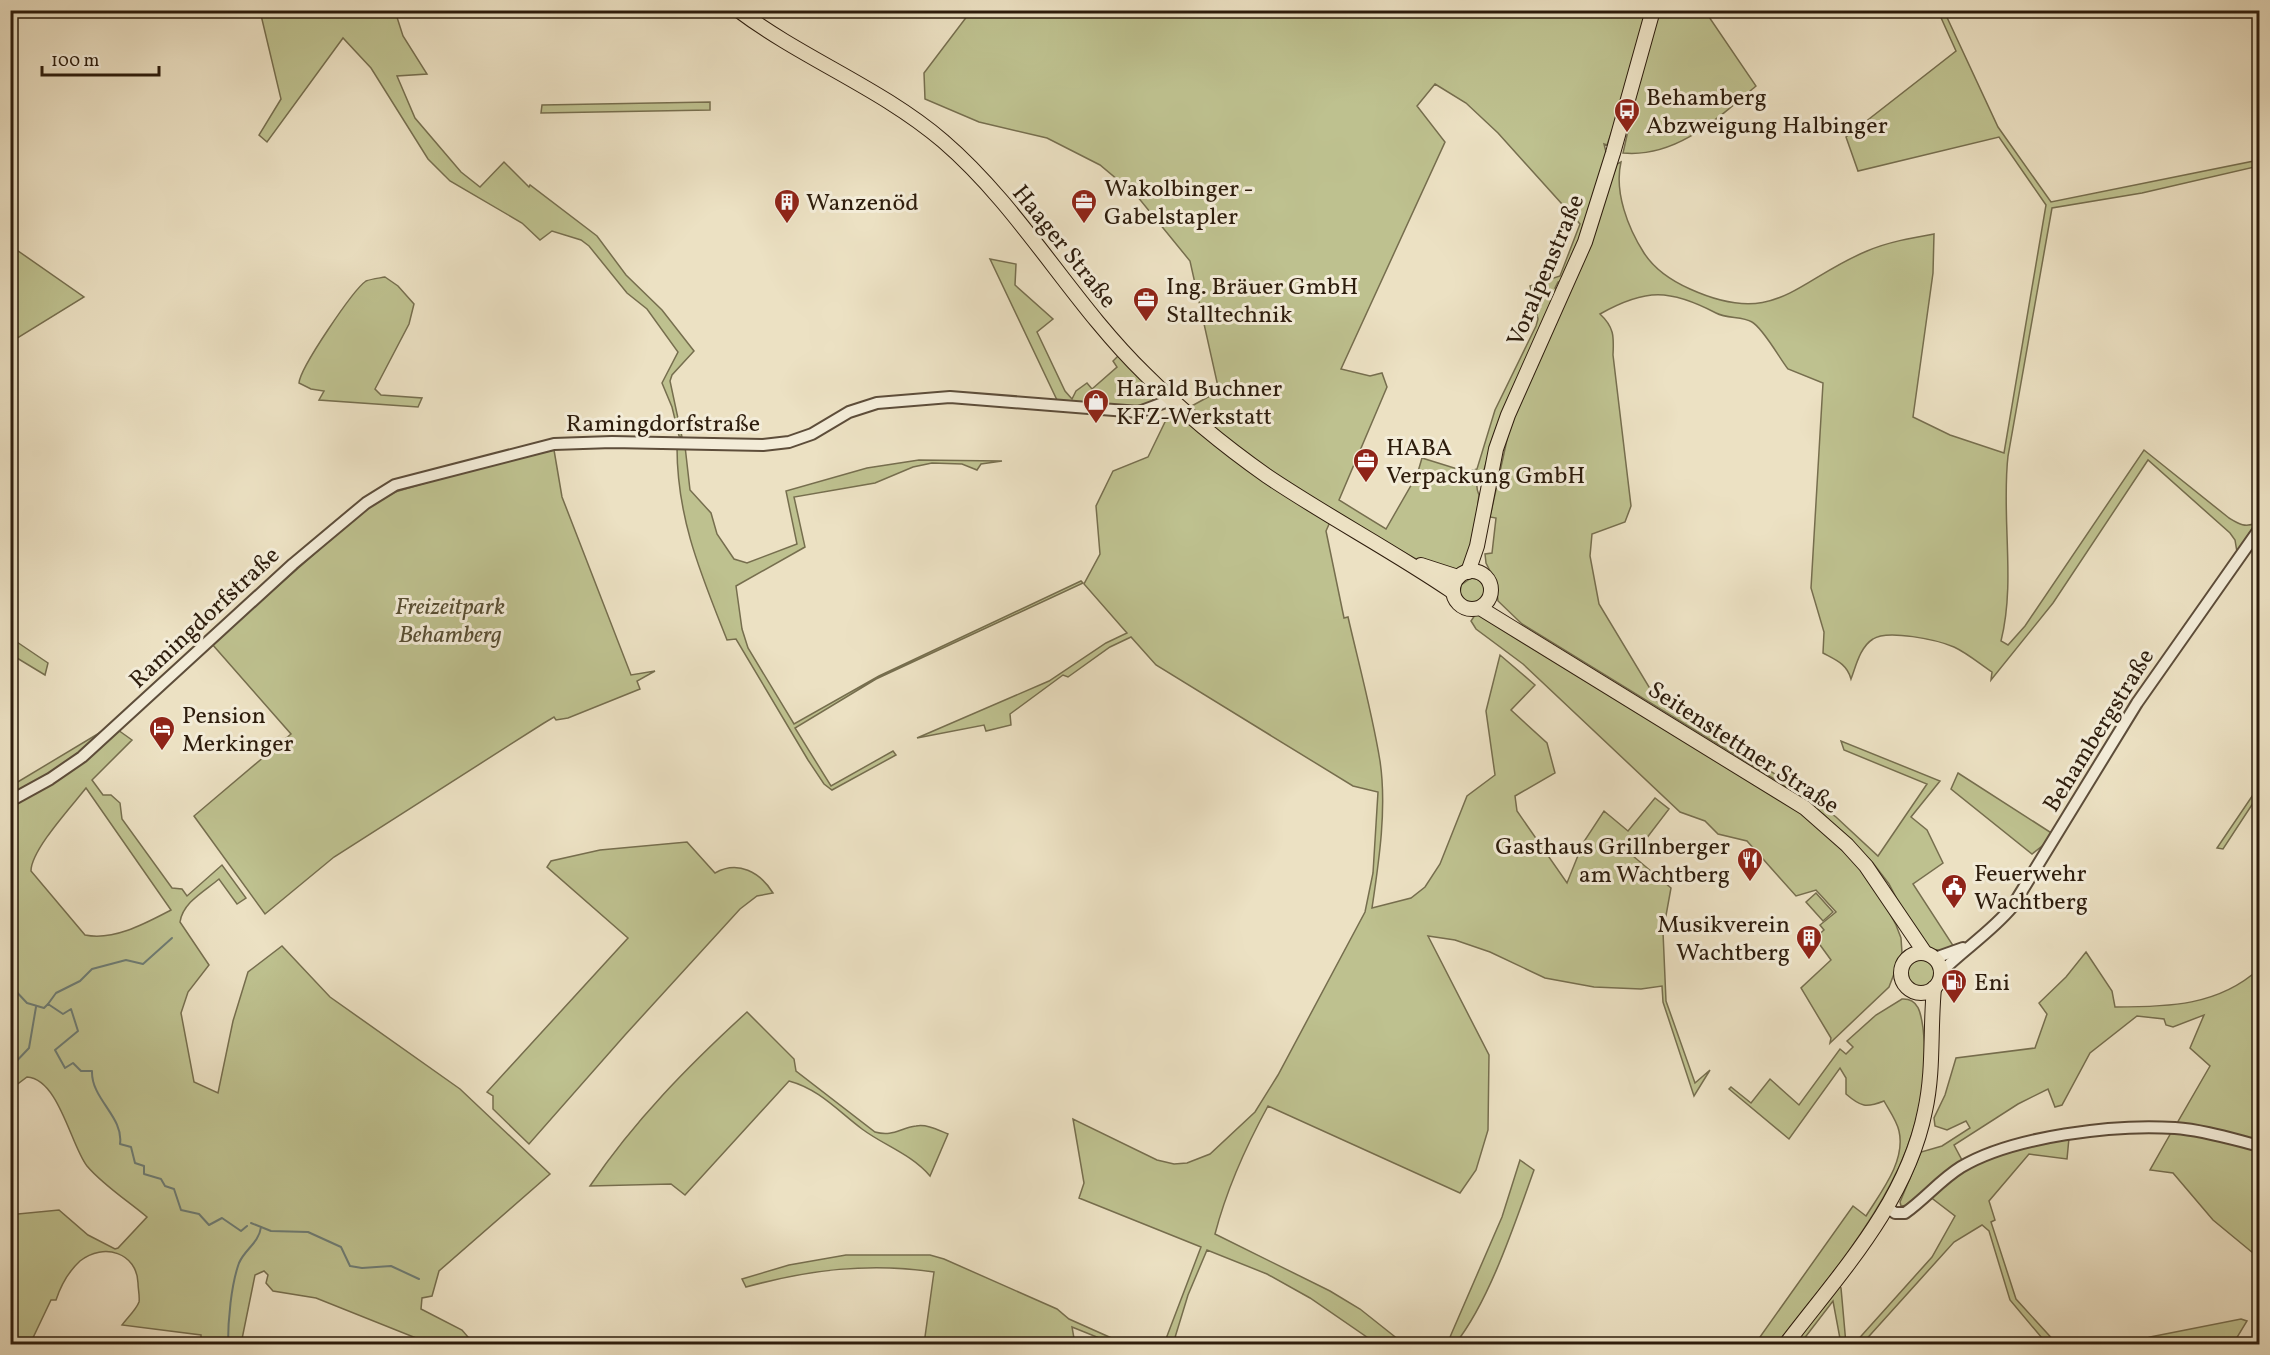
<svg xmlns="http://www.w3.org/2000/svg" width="2270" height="1355" viewBox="0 0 2270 1355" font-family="Vollkorn,serif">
	<rect width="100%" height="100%" fill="#ece1c3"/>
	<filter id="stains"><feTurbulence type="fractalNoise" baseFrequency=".00333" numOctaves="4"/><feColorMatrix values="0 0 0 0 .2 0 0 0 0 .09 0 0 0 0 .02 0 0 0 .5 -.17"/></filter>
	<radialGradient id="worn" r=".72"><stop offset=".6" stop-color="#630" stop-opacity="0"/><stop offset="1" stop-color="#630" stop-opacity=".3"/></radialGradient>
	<!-- green -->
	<g fill="#bec18f" stroke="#766e4e" stroke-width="1.5" fill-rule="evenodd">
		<polygon points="260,11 395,11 403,36 427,74 397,76 415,118 461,172 480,187 504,162 529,187 530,185 597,236 626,275 662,310 694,351 672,375 670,381 682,437 679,436 672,407 662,383 678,352 647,309 627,293 589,246 581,240 552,231 540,240 522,223 450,181 428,159 371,68 343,38 267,142 259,135 281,99"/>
		<path d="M971 11H1705L1756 86C1719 117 1677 158 1623 153L1630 122 1619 111 1607 145 1604 144 1607 156 1583 233 1563 280 1558 282 1555 288 1557 290 1496 430 1484 470C1476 478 1475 486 1479 495 1476 515 1475 563 1456 571L1433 567 1414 558 1334 513 1326 531 1344 618 1348 617C1359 665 1372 712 1380 761 1387 808 1379 861 1372 908L1411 898 1425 887 1440 864 1467 796 1495 775 1486 711 1500 655 1535 685 1511 710 1547 743 1555 773 1515 796 1517 811 1567 883 1583 843 1604 811 1628 831 1655 798 1669 809 1633 856 1671 888 1663 932 1666 1001 1695 1083 1710 1070 1694 1096 1663 1002 1662 986 1641 989 1594 987 1545 978 1490 952 1455 940 1428 936 1489 1055 1488 1130 1476 1170 1460 1193 1268 1106C1245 1148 1227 1188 1215 1234L1330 1291 1360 1309 1404 1344H1377L1310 1298 1267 1274 1207 1250 1188 1295 1173 1344H1164L1201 1247 1079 1198 1084 1183 1073 1119 1157 1160 1174 1164 1187 1163 1210 1154 1255 1112 1278 1075 1365 912 1373 873 1378 792 1353 786 1156 665 1131 637 1110 647 1068 677 1063 675 1010 714 1011 725 986 731 984 725 917 738 1049 681 1106 643 1127 633 1084 584 1100 554 1096 506 1113 471 1148 457 1166 420 1219 391 1190 261 1137 196 1100 165 1047 138 979 122 925 99 924 73ZM1435 84 1466 103 1498 133 1580 224 1560 276 1530 286 1538 319 1536 326 1495 410 1477 469 1467 472 1422 458 1417 475 1386 529 1339 500 1387 387 1382 373 1370 376 1341 369 1445 142 1417 106Z"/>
		<path d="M1938 11H1944L1998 127 2051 202 2259 160V166L2142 193 2052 208 2008 456C2001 517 2016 581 2001 641L2008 645 2025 626 2144 450 2229 518C2239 524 2245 528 2256 523L2237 552 2235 540 2230 533 2148 460 2053 603 1991 680 1992 672C1980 664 1967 653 1954 647 1938 640 1887 629 1873 639 1860 647 1856 666 1851 679 1847 664 1836 660 1823 653L1824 632 1811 588 1823 383 1788 369C1780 359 1763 328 1752 322 1742 316 1727 319 1716 313 1670 289 1646 288 1600 314 1614 327 1614 336 1613 355L1631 506 1625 522 1592 534 1590 556 1599 604 1658 702 1796 787 1836 817 1878 856 1927 784 1844 750 1841 741 1940 781 1911 817 1927 830 1943 863 1913 884 1954 947 1942 951 1927 948 1912 928 1889 884 1873 863 1823 814 1776 780 1522 624 1498 601 1496 583 1486 563 1485 554 1492 553 1496 518 1490 517 1510 426 1585 256 1617 164 1621 162C1614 192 1628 228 1644 253 1655 270 1672 281 1690 289 1776 328 1795 281 1867 251 1888 242 1911 238 1934 234L1933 273 1913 417 1950 435 2004 453 2046 205 1999 137 1858 171 1846 137 1956 51Z"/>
		<polygon points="710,102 710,110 541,113 542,105"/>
		<polygon points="11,246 84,297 11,342"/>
		<path d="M990 259 1016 264 1015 285 1053 319 1037 332 1065 391 1072 399 1076 391 1087 383 1092 389 1117 367 1113 361 1119 355 1153 390V400C1138 413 1078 401 1057 400Z"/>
		<path d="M385 277 398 286 414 304 409 324 375 389 381 395 422 398 418 407 319 400 324 391 311 389 299 383C300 368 353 290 366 281 371 279 380 278 385 277Z"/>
		<path d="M685 446 690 490 711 513 717 534 734 559 747 563 797 544 786 491 867 468 919 460 1002 461 981 464 977 470 962 464 932 463 913 467 875 483 794 497 805 547 736 586 742 629 748 648 794 724 879 676 1081 581 1083 583 876 679 795 728 831 786 893 751 896 755 832 790 824 784 808 760 736 639 727 640C701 574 677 519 677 447Z"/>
		<polygon points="554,450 562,497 631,675 655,671 637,681 640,689 568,718 556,720 554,717 544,723 334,857 265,914 194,816 291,734 212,644 345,527 370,506 395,492 486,465"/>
		<path d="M1471 578C1481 579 1486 585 1485 595L1476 603 1464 601 1460 594 1461 585Z"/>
		<polygon points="1480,614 1806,816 1856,863 1881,897 1896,925 1901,938 1902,953 1889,987 1830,1043 1831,1038 1801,988 1831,960 1815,938 1824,930 1820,925 1836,912 1816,890 1796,896 1747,841 1718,834 1705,821 1680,812 1523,664 1476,629 1471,621 1475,615"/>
		<polygon points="11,638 48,663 45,675 17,658 11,664"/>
		<polygon points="111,726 63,765 11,797 11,786"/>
		<path d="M118 730 132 740 92 780 103 795H111L120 803 122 819 172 888 182 889 187 896 222 865 246 898 237 904 219 879C205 891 183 902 180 922L209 965 188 992 181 1013 194 1082 218 1093 233 1021 248 972 282 946 330 997 460 1089 550 1174 439 1271 432 1296 422 1298 421 1309 462 1330 474 1344H431L316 1298 273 1291 266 1283 268 1275 264 1271 255 1275 241 1344H201V1335L122 1325C127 1318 136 1310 139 1302 140 1297 138 1289 138 1283 137 1253 104 1242 80 1261 68 1272 61 1285 56 1300H51L30 1344H11L10 1203 18 1214 59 1210 88 1235 115 1249 118 1248 147 1217C128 1201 103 1185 87 1166 71 1146 59 1079 27 1077L11 1089V806ZM86 788 171 910C146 923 114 941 85 935L31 871C31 850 72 806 86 788Z"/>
		<polygon points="1958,773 2053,834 2046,843 2032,854 1951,789"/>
		<polygon points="2259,786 2259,794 2223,849 2217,848"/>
		<path d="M687 842 715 873C738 860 760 872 773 893L757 896 740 909 625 1035 529 1144 493 1109V1096L487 1092 628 938 547 867 551 861 600 850Z"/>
		<polygon points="1816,893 1833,912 1823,921 1806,902"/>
		<path d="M2086 952 2112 991 2115 1007C2168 1007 2218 1006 2259 969V1142L2176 1125 2210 1066 2190 1048 2204 1015 2173 1027 2166 1025 2164 1019 2137 1016 2090 1053 2062 1105 2055 1107 2048 1089 2018 1104 1954 1145 1963 1162 1947 1172 1910 1205 1901 1206 1900 1202 1921 1152 1942 1146 1970 1128 1966 1121 1947 1130 1935 1126 1934 1118 1945 1095 1956 1058 2035 1048 2047 1014 2039 1003 2066 977Z"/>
		<circle cx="1920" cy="973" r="14"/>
		<path d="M1902 999C1919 998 1921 1014 1923 1028 1939 1154 1848 1252 1777 1344H1755L1853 1206 1866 1216C1881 1192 1906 1161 1899 1131 1897 1121 1889 1110 1884 1101 1866 1108 1861 1107 1846 1094V1078L1840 1068 1789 1139 1729 1089 1731 1087 1751 1103 1770 1079 1799 1105 1840 1049 1846 1054 1853 1047 1847 1041 1876 1015Z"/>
		<path d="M747 1012 794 1059 796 1071 875 1132C893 1137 900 1128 916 1126 927 1124 938 1130 948 1134L930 1176C911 1154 885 1146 862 1129 838 1111 819 1089 789 1081L685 1195 671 1184 590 1186C635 1120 688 1066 747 1012Z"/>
		<polygon points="2172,1131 2259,1150 2259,1258 2213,1220 2173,1173 2150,1170"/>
		<polygon points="2069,1138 2067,1159 2029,1154 1989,1201 1995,1220 1991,1222 2016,1299 2057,1344 2047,1344 2010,1300 1989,1231 1982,1225 1954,1242 1862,1344 1854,1344 1932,1257 1955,1216 1929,1196 1963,1170 2003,1152"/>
		<path d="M1520 1160 1534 1170C1515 1223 1489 1302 1455 1344H1447L1502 1217Z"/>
		<path d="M846 1255H930L944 1259 1057 1309 1069 1319 1125 1344H1114L1072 1327 1075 1344H924L934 1272C869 1262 809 1270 746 1287L742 1279 789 1265Z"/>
		<polygon points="1838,1286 1841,1288 1846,1344 1841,1344 1833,1301 1800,1344 1794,1344"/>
		<polygon points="2241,1319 2247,1321 2233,1344 2130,1344 2150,1337"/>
	</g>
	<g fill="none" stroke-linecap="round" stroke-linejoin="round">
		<!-- stream -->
		<g stroke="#6e7c74" stroke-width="2">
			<path d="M10 977 13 979 11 986 27 1003 44 1008 48 1004 63 1014 71 1009 78 1031 55 1050 65 1068 73 1063 81 1071H92C91 1099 124 1117 120 1144L131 1147 135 1163 144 1166V1174L161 1179 165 1186 174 1189 181 1210 199 1214 209 1225 222 1218 241 1231 247 1226"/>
			<polyline points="48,1004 56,993 80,981 92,969 126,960 143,964 172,938"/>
			<polyline points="10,1068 29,1048 36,1007"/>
			<polyline points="251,1223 271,1231 308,1232 341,1247 350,1266 362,1268 391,1266 419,1279"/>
			<path d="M228 1344C228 1321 231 1285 239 1263 245 1249 259 1243 261 1227"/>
		</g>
		<defs>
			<g id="tertiary">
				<polyline points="10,801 50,779 82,757 293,564 366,503 395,485 554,444 612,442 763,445 789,442 812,434 849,412 877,403 950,397 1139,412 1171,400"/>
				<polyline points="1935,958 1963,948"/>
				<path d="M1941 972C1964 949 1991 932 2012 907L2137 703 2260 528"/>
				<path d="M1887 1207 1895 1213H1905C1925 1199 1940 1180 1961 1167 2013 1136 2115 1124 2175 1128 2203 1130 2232 1139 2260 1146"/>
			</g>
			<g id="primary">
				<path d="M738 10C803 59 881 88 943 141 1021 208 1071 302 1145 374 1183 412 1223 445 1267 476 1328 517 1393 551 1453 592"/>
				<polyline points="1421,565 1458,577"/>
				<circle cx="1472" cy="590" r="19"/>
				<polyline points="1468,572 1477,546 1496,449 1508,415 1585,242 1613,153 1653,10"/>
				<polyline points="1480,608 1805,808 1847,845 1866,866 1925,953"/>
				<circle cx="1921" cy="973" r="20"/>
				<path d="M1786 1344C1840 1273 1907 1202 1925 1111 1934 1071 1930 1029 1934 988"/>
			</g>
		</defs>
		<!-- tertiary casing -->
		<use href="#tertiary" stroke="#5d4d3a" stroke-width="14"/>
		<!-- primary casing -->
		<use href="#primary" stroke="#2d1c0c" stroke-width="16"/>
		<!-- tertiary -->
		<use href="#tertiary" stroke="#f3ecd8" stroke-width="10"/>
		<!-- primary -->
		<use href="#primary" stroke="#ece1c3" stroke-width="14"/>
	</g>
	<!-- icons -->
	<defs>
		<symbol id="bus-pin" viewBox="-11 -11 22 30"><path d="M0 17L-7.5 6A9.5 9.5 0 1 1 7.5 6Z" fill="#8f2418" stroke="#f3ecd8"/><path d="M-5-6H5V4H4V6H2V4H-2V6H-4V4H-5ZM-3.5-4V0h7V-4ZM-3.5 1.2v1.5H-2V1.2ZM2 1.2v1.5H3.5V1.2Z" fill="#fff"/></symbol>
		<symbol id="building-pin" viewBox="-11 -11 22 30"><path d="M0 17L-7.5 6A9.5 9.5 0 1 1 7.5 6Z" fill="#8f2418" stroke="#f3ecd8"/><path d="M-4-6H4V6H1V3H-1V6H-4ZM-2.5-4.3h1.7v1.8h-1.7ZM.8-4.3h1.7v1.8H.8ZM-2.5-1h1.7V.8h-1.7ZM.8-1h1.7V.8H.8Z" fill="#fff"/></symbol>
		<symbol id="office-pin" viewBox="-11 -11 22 30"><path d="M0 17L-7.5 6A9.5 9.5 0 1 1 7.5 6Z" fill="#8f2418" stroke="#f3ecd8"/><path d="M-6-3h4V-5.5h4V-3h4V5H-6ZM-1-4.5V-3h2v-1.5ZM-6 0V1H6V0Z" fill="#fff"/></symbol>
		<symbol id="shop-pin" viewBox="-11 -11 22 30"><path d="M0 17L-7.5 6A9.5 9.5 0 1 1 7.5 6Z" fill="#8f2418" stroke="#f3ecd8"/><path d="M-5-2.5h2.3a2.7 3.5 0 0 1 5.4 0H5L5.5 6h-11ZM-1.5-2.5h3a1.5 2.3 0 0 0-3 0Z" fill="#fff"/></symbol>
		<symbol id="hotel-pin" viewBox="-11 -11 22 30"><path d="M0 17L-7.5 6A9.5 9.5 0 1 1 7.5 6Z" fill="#8f2418" stroke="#f3ecd8"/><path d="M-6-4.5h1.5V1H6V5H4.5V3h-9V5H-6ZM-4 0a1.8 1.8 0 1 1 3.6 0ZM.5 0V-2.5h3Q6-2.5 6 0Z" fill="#fff"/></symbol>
		<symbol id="restaurant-pin" viewBox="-11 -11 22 30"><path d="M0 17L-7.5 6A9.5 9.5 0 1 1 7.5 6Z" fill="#8f2418" stroke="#f3ecd8"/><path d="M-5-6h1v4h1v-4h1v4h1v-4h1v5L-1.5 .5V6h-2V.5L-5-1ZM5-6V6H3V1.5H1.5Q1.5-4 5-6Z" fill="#fff"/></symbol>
		<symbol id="civic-pin" viewBox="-11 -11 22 30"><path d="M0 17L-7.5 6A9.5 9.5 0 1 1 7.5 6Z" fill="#8f2418" stroke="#f3ecd8"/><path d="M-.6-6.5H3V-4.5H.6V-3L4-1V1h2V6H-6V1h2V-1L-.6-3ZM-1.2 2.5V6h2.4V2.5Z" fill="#fff"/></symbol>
		<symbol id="fuel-pin" viewBox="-11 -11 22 30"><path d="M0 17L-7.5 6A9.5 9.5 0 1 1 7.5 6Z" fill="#8f2418" stroke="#f3ecd8"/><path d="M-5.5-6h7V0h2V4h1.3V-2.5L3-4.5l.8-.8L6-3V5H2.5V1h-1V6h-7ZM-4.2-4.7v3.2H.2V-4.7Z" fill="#fff"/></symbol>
	</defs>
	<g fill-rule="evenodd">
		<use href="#bus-pin" x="1612" y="96" width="30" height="40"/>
		<use href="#building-pin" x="772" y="187" width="30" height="40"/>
		<use href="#office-pin" x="1069" y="187" width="30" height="40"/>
		<use href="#office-pin" x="1131" y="285" width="30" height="40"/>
		<use href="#shop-pin" x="1081" y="387" width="30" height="40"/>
		<use href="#office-pin" x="1351" y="446" width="30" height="40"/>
		<use href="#hotel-pin" x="147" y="714" width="30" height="40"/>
		<use href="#restaurant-pin" x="1735" y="845" width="30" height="40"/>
		<use href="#civic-pin" x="1939" y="872" width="30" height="40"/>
		<use href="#building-pin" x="1794" y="923" width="30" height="40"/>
		<use href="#fuel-pin" x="1939" y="967" width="30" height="40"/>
	</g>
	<g text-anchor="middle" stroke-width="6" stroke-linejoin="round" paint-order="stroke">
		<!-- poi labels -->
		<g font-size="24" fill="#2d1c0c" stroke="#f3ecd8" text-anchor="start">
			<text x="1646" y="105">Behamberg<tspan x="1646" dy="28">Abzweigung Halbinger</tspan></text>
			<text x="1104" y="196">Wakolbinger -<tspan x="1104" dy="28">Gabelstapler</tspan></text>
			<text x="806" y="210">Wanzenöd</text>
			<text x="1166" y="294">Ing. Bräuer GmbH<tspan x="1166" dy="28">Stalltechnik</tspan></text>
			<text x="1116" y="396">Harald Buchner<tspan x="1116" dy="28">KFZ-Werkstatt</tspan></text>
			<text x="1386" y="455">HABA<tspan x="1386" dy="28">Verpackung GmbH</tspan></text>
			<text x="182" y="723">Pension<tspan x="182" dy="28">Merkinger</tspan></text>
			<text x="1730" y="854" text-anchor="end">Gasthaus Grillnberger<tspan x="1730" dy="28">am Wachtberg</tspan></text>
			<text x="1974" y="881">Feuerwehr<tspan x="1974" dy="28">Wachtberg</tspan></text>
			<text x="1790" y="932" text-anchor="end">Musikverein<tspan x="1790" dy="28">Wachtberg</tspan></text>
			<text x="1974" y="990">Eni</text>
		</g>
		<!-- street labels -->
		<g font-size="24" fill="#2d1c0c" stroke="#f3ecd8">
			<text transform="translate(1065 246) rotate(51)" y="8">Haager Straße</text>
			<text transform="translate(1545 270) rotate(-67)" y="8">Voralpenstraße</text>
			<text x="663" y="431">Ramingdorfstraße</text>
			<text transform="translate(204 617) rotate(-43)" y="8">Ramingdorfstraße</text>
			<text transform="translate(2098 730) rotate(-58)" y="8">Behambergstraße</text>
			<text transform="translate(1744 747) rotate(33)" y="8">Seitenstettner Straße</text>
		</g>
		<!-- park labels -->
		<g font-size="24" font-style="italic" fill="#584e33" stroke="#f3ecd8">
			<text x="450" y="614">Freizeitpark<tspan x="450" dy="28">Behamberg</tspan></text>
		</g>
	</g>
	<!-- margin -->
	<rect width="2270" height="1355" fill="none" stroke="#ece1c3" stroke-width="36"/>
	<rect x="12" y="12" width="2246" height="1331" fill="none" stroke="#2d1c0c" stroke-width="3"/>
	<rect x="18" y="18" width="2234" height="1319" fill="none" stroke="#2d1c0c" stroke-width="1.5"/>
	<!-- scale -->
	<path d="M42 66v9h117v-9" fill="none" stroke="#2d1c0c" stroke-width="3"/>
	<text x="51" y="66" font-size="18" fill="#2d1c0c" stroke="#f3ecd8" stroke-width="4.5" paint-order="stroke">100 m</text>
	<rect width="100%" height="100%" filter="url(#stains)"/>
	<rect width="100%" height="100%" fill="url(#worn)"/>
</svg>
